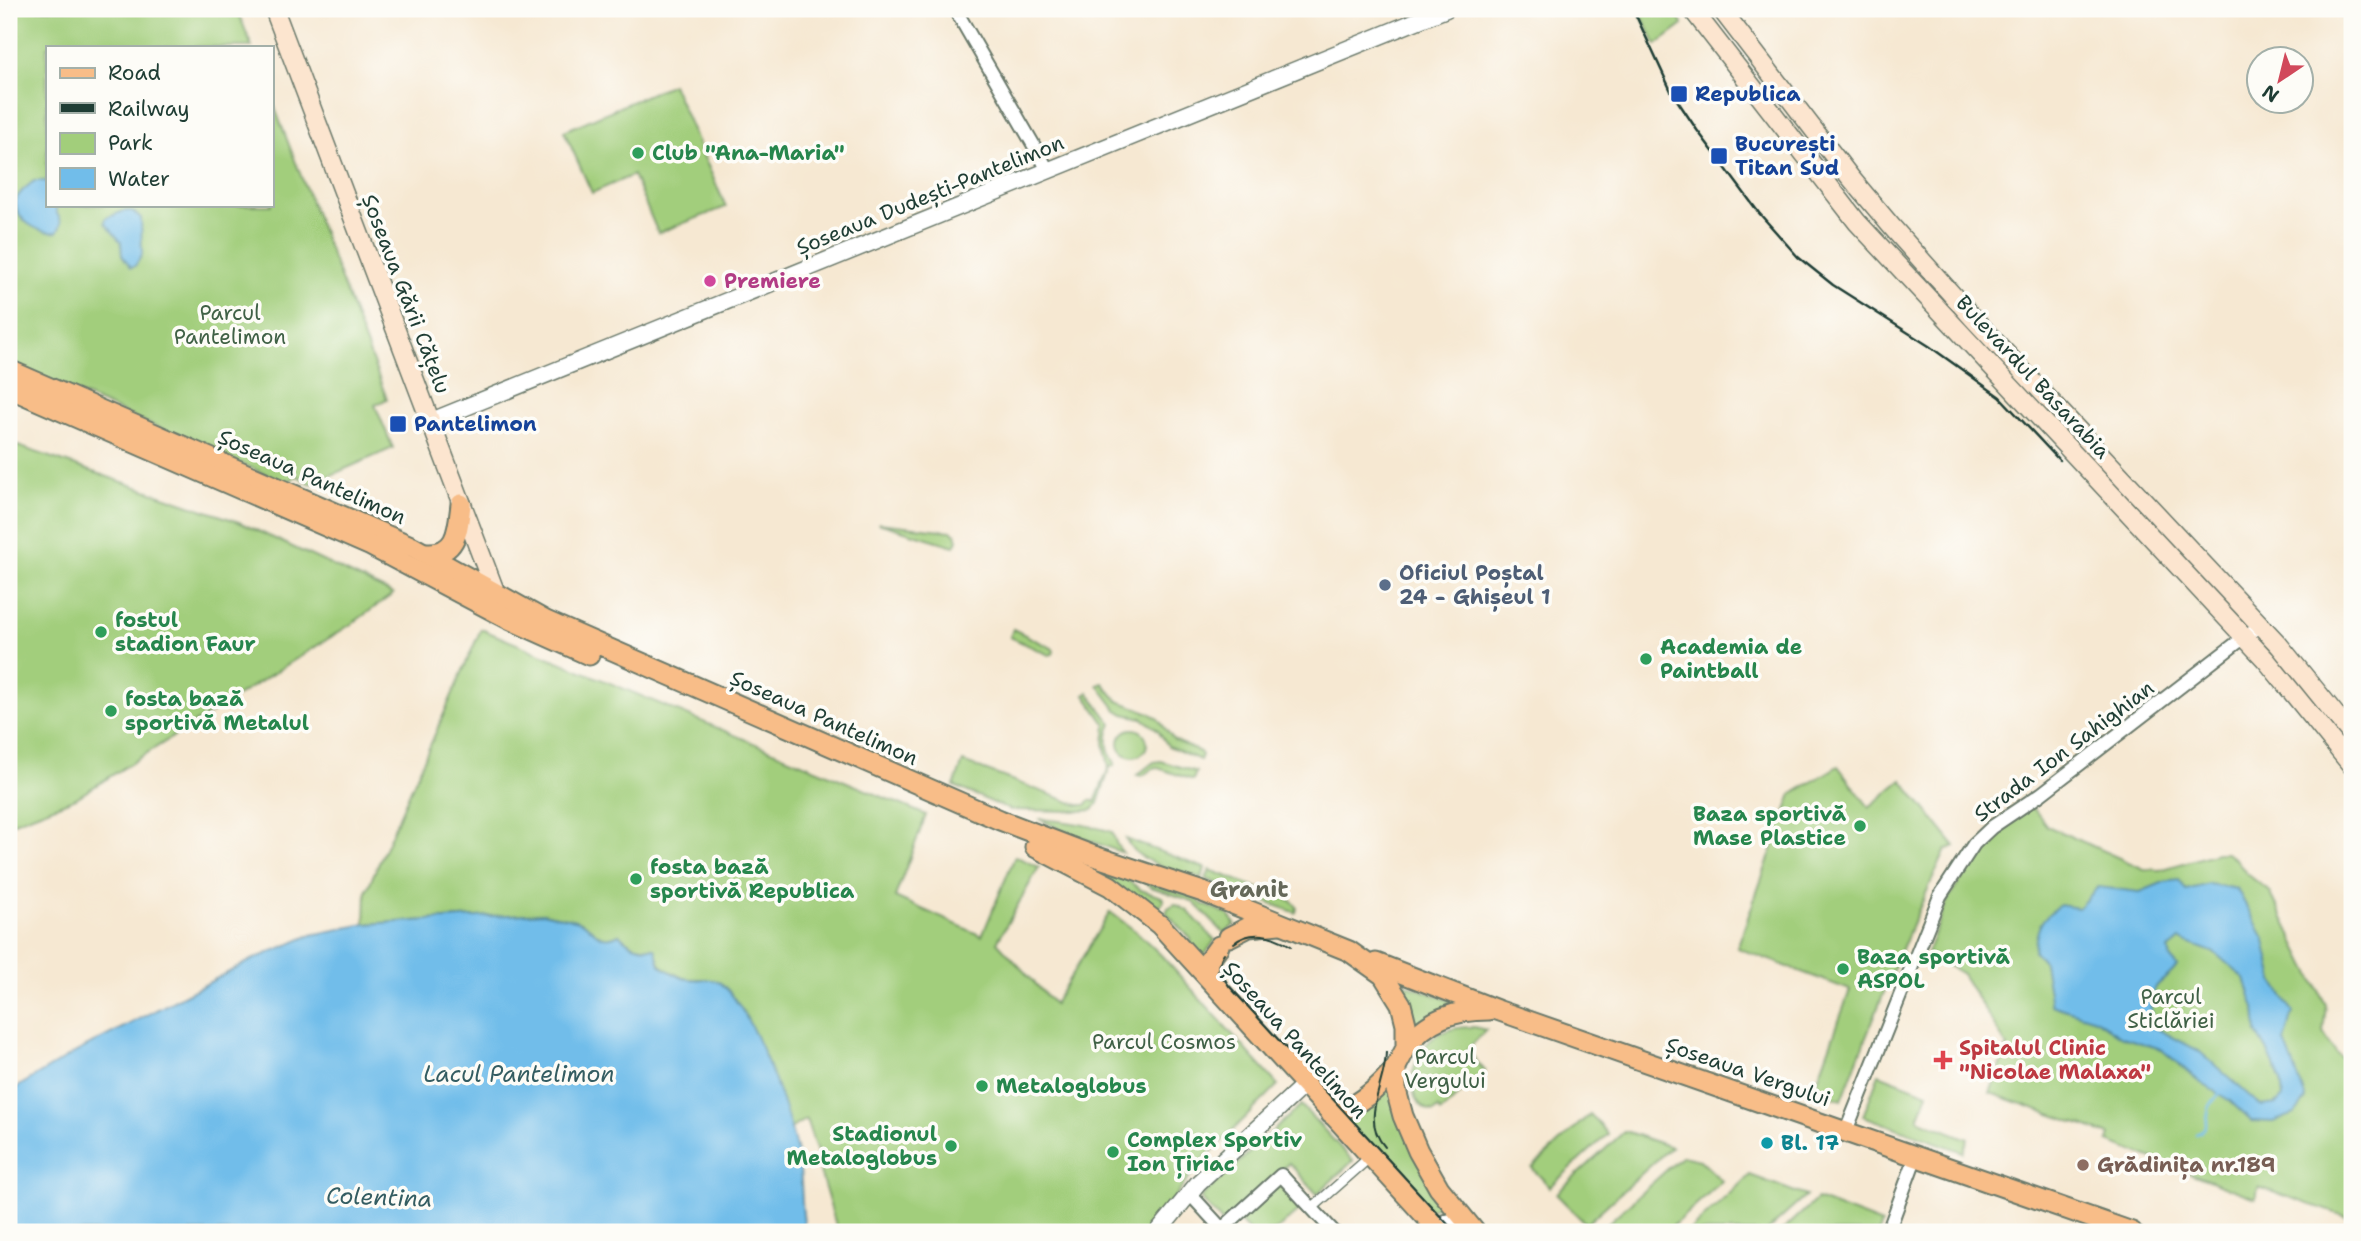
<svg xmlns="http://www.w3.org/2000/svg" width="2361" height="1241" viewBox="0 0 2361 1241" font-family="'Shantell Sans',sans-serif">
	<rect width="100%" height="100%" fill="#fdfcf7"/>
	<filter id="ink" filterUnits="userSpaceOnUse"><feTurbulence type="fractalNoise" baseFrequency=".0143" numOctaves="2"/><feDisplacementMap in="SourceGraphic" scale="14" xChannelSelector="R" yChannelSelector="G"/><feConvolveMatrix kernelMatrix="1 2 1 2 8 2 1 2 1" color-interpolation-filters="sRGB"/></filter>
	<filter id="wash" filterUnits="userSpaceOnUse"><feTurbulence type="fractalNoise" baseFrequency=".00686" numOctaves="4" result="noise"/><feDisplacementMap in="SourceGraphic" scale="28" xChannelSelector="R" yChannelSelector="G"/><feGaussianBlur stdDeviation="1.57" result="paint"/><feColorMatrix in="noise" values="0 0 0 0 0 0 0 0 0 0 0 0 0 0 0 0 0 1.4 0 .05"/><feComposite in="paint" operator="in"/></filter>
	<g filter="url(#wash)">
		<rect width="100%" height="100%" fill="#f6e8d2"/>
		<!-- green -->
		<g fill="#a2ce7b" stroke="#608658" stroke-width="2">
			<polygon points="9,9 237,9 252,47 47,47 47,205 271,205 271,98 387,399 375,405 393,448 311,484 297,476 286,483 9,363"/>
			<polygon points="1638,9 1672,9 1683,25 1656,45"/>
			<polygon points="672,84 726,207 658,233 633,175 592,193 564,131"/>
			<polygon points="9,443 239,522 393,594 353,623 76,798 9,824"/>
			<polygon points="878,523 951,531 956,534 958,540 954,546"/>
			<path d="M481 629 926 815 895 897 982 936 1015 856 1039 867 997 942 1054 1004 1110 912 1138 933 1161 955 1278 1085 1199 1164 1150 1232H838L818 1165 819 1158 806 1119 790 1129 766 1059 743 1011 706 979H685L669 971 660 964 654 948C639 948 630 946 619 934L610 939 600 936 581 922 543 913 365 924 366 892Z"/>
			<polygon points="1013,629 1052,648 1054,651 1053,654 1049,655 1010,637"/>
			<polygon points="1103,683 1118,701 1150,713 1158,719 1174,740 1200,752 1202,755 1200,760 1168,746 1158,730 1142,718 1124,714 1116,709 1098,685"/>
			<path d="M1088 692 1112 724C1105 738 1106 750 1115 763L1114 766 1110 767 1098 803 1093 810 1078 811 1010 810 954 786 963 762 1078 805H1086L1090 800 1095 802 1109 767 1104 743 1106 725 1085 695Z"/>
			<circle cx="1133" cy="743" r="14"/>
			<polygon points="1161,761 1196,772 1193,780 1155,767 1142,776 1137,775 1154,762"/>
			<path d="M1838 766 1869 807 1902 780 1955 846 1946 850C1907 932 1874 1015 1842 1100L1814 1090 1850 990 1737 948 1792 794Z"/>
			<polygon points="2031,805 2047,826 2144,869 2160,870 2217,853 2226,853 2236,859 2246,873 2270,892 2326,1005 2323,1032 2337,1054 2352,1067 2352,1203 2347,1217 2259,1187 2255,1198 2108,1142 2110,1135 1990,1093 2007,1046 1962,974 1927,953 1948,899 1972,864 1994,835"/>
			<path d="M1039 819C1064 821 1087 824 1112 832L1117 845 1123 853 1066 832Z"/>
			<path d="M1126 839 1205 868 1202 878C1178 870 1137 865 1126 839Z"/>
			<polygon points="1079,861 1125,878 1141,890 1162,897 1164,901 1156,912"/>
			<polygon points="1210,870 1292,901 1297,907 1296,913 1206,879"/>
			<polygon points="1143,881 1195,897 1202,904 1228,914 1235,924 1225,934 1192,901 1151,887"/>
			<polygon points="1175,904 1188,911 1215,940 1202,959 1192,949 1191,939 1166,913 1168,908"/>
			<polygon points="1398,981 1459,1004 1413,1028"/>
			<path d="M1474 1027 1486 1030 1467 1050 1485 1071 1441 1112 1438 1108 1434 1112C1398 1103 1412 1051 1436 1036 1447 1028 1461 1027 1474 1027Z"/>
			<polygon points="1879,1074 1928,1093 1918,1119 1968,1139 1963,1152 1863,1116"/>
			<polygon points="1391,1085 1443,1204 1429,1210 1340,1120 1364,1110"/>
			<polygon points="1301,1105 1353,1161 1317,1194 1289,1163 1223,1223 1200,1198"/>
			<polygon points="1590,1114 1608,1134 1550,1187 1532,1168"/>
			<polygon points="1625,1131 1671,1147 1586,1224 1556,1194"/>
			<polygon points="1682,1156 1700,1160 1722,1181 1666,1232 1598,1232"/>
			<polygon points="1750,1175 1806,1196 1766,1232 1688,1232"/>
			<polygon points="1282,1182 1304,1206 1274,1232 1250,1232 1239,1220"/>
			<polygon points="1817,1199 1882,1224 1879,1232 1781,1232"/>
		</g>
		<!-- water -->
		<g fill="#71bdea" stroke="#487d8f" stroke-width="2" fill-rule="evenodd">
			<path d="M34 181H47V205H56C54 218 67 218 57 232 41 234 16 222 16 202 16 194 28 186 34 181Z"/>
			<polygon points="124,211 132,211 141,218 142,255 135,266 131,267 122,255 121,242 105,223 106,218"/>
			<path d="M2179 880 2186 890 2209 884 2237 889 2265 940 2274 981 2293 1012 2285 1042 2306 1099 2295 1114 2273 1122 2251 1121 2230 1101 2201 1083 2161 1049 2122 1037 2095 1019 2051 1005 2044 963 2034 951C2037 927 2040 918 2060 905L2078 908 2098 887 2140 892 2164 882ZM2180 940 2215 953 2245 979 2255 1008 2257 1033 2267 1050 2281 1081 2283 1097 2276 1104 2261 1106 2199 1051 2154 1027C2151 1014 2148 1000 2156 987 2161 980 2171 976 2177 966L2171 959 2169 950Z"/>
			<path d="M543 913C554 916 567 917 578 921 596 927 597 945 619 934 630 946 639 948 655 948L660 965C667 970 675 975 683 978 696 982 714 975 724 986 756 1018 791 1118 799 1163 803 1185 800 1210 806 1232H9V1092L76 1052 183 996 252 960 311 935 365 924Z"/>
		</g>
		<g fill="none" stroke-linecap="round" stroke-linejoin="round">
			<!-- stream -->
			<path stroke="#71bdea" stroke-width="2.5" d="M2196 1134C2209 1129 2206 1121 2209 1109 2210 1104 2215 1099 2219 1094"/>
		</g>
	</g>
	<g filter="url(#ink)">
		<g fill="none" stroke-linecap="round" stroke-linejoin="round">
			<defs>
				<polyline id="pedestrian" points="1312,1208 1370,1157"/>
				<g id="minor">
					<polyline points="955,9 1048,170"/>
					<polyline points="1846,1131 1940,896 1974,844 1992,827 2041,794 2260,625"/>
					<polyline points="1189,1193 1222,1229 1281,1175 1334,1232"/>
					<polyline points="1422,1232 1445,1221 1464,1219"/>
					<polyline points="1888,1232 1916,1156"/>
				</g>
				<g id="tertiary">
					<polyline points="429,422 1446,9"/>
					<polyline points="1158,1232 1198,1183 1304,1085"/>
				</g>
				<g id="secondary">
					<polyline points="274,9 496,594"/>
					<polyline points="1692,9 1857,222 2266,660 2352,766"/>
					<polyline points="1721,9 1850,177 1892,227 1972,317 2279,645 2352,735"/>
				</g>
				<g id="primary">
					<polyline points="9,370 413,547 546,621 1000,820 1094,856 1203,892 1349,951 1383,975 1401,1004 1406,1024 1406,1048 1396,1067 1396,1090 1403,1116 1418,1151 1439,1188 1475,1232"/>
					<polyline points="9,388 371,546 509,619 589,655"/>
					<path d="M427 553C458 555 458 528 461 504"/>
					<polyline points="1035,847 1110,886 1160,925 1440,1232"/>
					<polyline points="1229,937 1249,927 1279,924"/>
					<polyline points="1376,963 1497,1010 2132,1232"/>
					<polyline points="1207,975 1208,961 1219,946"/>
					<path d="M1406 1048C1426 1019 1454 1010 1489 1010"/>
					<path d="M1331 1114C1359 1106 1378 1089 1396 1067"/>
				</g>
			</defs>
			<!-- pedestrian casing -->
			<use href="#pedestrian" stroke="#6a796b" stroke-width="12"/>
			<!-- minor casing -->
			<use href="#minor" stroke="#6a796b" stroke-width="16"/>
			<!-- tertiary casing -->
			<use href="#tertiary" stroke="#6a796b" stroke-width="19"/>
			<!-- secondary casing -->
			<use href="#secondary" stroke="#6a796b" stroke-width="21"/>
			<!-- primary casing -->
			<use href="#primary" stroke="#6a796b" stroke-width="23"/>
			<!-- pedestrian -->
			<use href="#pedestrian" stroke="#fff" stroke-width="9"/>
			<!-- minor -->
			<use href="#minor" stroke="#fff" stroke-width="12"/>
			<!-- tertiary -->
			<use href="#tertiary" stroke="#fff" stroke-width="16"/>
			<!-- secondary -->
			<use href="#secondary" stroke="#fce5cf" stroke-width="18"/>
			<!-- primary -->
			<use href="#primary" stroke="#f8bd88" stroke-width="19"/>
			<!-- tram -->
			<g stroke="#1f3d34" stroke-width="2">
				<path d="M1234 943C1252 929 1273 935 1291 946"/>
				<path d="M1224 953C1216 964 1222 975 1229 986L1455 1232"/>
				<path d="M1385 1147C1359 1118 1386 1084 1386 1052"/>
			</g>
			<!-- rail -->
			<polyline stroke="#1f3d34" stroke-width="2.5" points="1633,9 1671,91 1697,130 1759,213 1798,257 1833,285 1929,346 2000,397 2059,460"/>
		</g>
	</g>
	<!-- markers -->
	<g fill="#1a4fb4" stroke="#fdfcf7" stroke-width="2.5">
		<rect x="1670" y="85" width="18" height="18" rx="3.5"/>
		<rect x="1710" y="147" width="18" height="18" rx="3.5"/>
		<rect x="389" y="415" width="18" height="18" rx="3.5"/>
	</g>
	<g fill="#2e9e5b" stroke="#fdfcf7" stroke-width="2.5">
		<circle cx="638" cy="153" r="7"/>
		<circle cx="101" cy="632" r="7"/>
		<circle cx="1646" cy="659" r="7"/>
		<circle cx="111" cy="711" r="7"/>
		<circle cx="1860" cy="826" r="7"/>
		<circle cx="636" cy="879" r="7"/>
		<circle cx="1843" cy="969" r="7"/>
		<circle cx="982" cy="1086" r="7"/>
		<circle cx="951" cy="1146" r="7"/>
		<circle cx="1113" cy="1152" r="7"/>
	</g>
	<circle fill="#d1479c" stroke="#fdfcf7" stroke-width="2.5" cx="710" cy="281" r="7"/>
	<circle fill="#5c6f8a" stroke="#fdfcf7" stroke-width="2.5" cx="1385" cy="585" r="7"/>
	<path fill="#e0444e" stroke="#fdfcf7" stroke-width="2.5" d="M1939.5 1049.5h7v7h7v7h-7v7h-7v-7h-7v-7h7z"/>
	<circle fill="#0f9aa8" stroke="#fdfcf7" stroke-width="2.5" cx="1767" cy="1143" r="7"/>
	<circle fill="#8d6e63" stroke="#fdfcf7" stroke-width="2.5" cx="2083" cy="1165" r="7"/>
	<g text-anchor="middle" stroke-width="7" stroke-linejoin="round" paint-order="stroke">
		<!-- transit labels -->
		<g font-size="21" font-weight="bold" fill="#164399" stroke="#fdfcf7" text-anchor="start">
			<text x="1695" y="101">Republica</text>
			<text x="1735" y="151">București<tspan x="1735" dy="24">Titan Sud</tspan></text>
			<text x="414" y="431">Pantelimon</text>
		</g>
		<!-- leisure labels -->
		<g font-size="21" font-weight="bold" fill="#27864d" stroke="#fdfcf7" text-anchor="start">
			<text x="652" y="160">Club "Ana-Maria"</text>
			<text x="115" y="627">fostul<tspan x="115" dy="24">stadion Faur</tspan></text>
			<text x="1660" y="654">Academia de<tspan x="1660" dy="24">Paintball</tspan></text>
			<text x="125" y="706">fosta bază<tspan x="125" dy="24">sportivă Metalul</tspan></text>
			<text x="1846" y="821" text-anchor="end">Baza sportivă<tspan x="1846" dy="24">Mase Plastice</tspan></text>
			<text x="650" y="874">fosta bază<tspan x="650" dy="24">sportivă Republica</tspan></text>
			<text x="1857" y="964">Baza sportivă<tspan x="1857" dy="24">ASPOL</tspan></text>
			<text x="996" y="1093">Metaloglobus</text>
			<text x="937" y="1141" text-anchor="end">Stadionul<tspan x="937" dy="24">Metaloglobus</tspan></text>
			<text x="1127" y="1147">Complex Sportiv<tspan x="1127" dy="24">Ion Țiriac</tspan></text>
		</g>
		<!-- street labels -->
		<g font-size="21" fill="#1f3d34" stroke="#fdfcf7">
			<text transform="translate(930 195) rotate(-22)" y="7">Șoseaua Dudești-Pantelimon</text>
			<text transform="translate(406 294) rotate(69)" y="7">Șoseaua Gării Cățelu</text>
			<text transform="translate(2033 377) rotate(47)" y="7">Bulevardul Basarabia</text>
			<text transform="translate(312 477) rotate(24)" y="7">Șoseaua Pantelimon</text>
			<text transform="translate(824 718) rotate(24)" y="7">Șoseaua Pantelimon</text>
			<text transform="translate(2064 751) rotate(-37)" y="7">Strada Ion Sahighian</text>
			<text transform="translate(1295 1040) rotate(48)" y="7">Șoseaua Pantelimon</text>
			<text transform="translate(1748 1072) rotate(19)" y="7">Șoseaua Vergului</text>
		</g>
		<!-- hotel labels -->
		<g font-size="21" font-weight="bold" fill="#b23c85" stroke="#fdfcf7" text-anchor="start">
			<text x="724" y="288">Premiere</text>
		</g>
		<!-- park labels -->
		<g font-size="21" fill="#406146" stroke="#fdfcf7">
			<text x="230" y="320">Parcul<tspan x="230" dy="24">Pantelimon</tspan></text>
			<text x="2171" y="1004">Parcul<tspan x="2171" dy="24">Sticlăriei</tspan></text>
			<text x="1164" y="1049">Parcul Cosmos</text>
			<text x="1445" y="1064">Parcul<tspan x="1445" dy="24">Vergului</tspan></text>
		</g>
		<!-- service labels -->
		<g font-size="21" font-weight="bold" fill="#4e5e75" stroke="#fdfcf7" text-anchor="start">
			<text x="1399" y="580">Oficiul Poștal<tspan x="1399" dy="24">24 - Ghișeul 1</tspan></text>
		</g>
		<!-- health labels -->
		<g font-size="21" font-weight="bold" fill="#be3a42" stroke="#fdfcf7" text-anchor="start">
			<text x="1959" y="1055">Spitalul Clinic<tspan x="1959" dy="24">"Nicolae Malaxa"</tspan></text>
		</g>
		<!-- culture labels -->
		<g font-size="21" font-weight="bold" fill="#0d838f" stroke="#fdfcf7" text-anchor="start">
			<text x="1781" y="1150">Bl. 17</text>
		</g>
		<!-- education labels -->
		<g font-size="21" font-weight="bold" fill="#785e54" stroke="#fdfcf7" text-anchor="start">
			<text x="2097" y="1172">Grădinița nr.189</text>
		</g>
		<!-- neighbourhood labels -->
		<g font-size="23" font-weight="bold" fill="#656859" stroke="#fdfcf7">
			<text x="1249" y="897">Granit</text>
		</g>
		<!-- water labels -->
		<g font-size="23" font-style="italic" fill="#345d62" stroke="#fdfcf7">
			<text x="519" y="1082">Lacul Pantelimon</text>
			<text transform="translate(379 1197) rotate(2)" y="8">Colentina</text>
		</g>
	</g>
	<!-- margin -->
	<rect width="2361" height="1241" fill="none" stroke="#fdfcf7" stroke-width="35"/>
	<!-- legend -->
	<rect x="46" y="46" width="228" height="161" fill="#fdfcf7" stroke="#a4b0a9" stroke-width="2"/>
	<rect x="60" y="68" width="35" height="10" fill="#f8bd88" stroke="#a4b0a9" stroke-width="2"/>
	<text x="108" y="80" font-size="21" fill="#1f3d34">Road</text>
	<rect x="60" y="103" width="35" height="10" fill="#1f3d34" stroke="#a4b0a9" stroke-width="2"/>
	<text x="108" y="116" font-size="21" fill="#1f3d34">Railway</text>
	<rect x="60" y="133" width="35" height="21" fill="#a2ce7b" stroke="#a4b0a9" stroke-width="2"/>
	<text x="108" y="150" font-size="21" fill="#1f3d34">Park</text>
	<rect x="60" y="168" width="35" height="21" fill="#71bdea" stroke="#a4b0a9" stroke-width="2"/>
	<text x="108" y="186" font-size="21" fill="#1f3d34">Water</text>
	<!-- north arrow -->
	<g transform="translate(2280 80) rotate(215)"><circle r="33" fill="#fdfcf7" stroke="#a4b0a9" stroke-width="2"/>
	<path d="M0-5L12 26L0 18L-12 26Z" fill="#d1495b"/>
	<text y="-10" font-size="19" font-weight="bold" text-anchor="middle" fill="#1f3d34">N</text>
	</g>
</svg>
